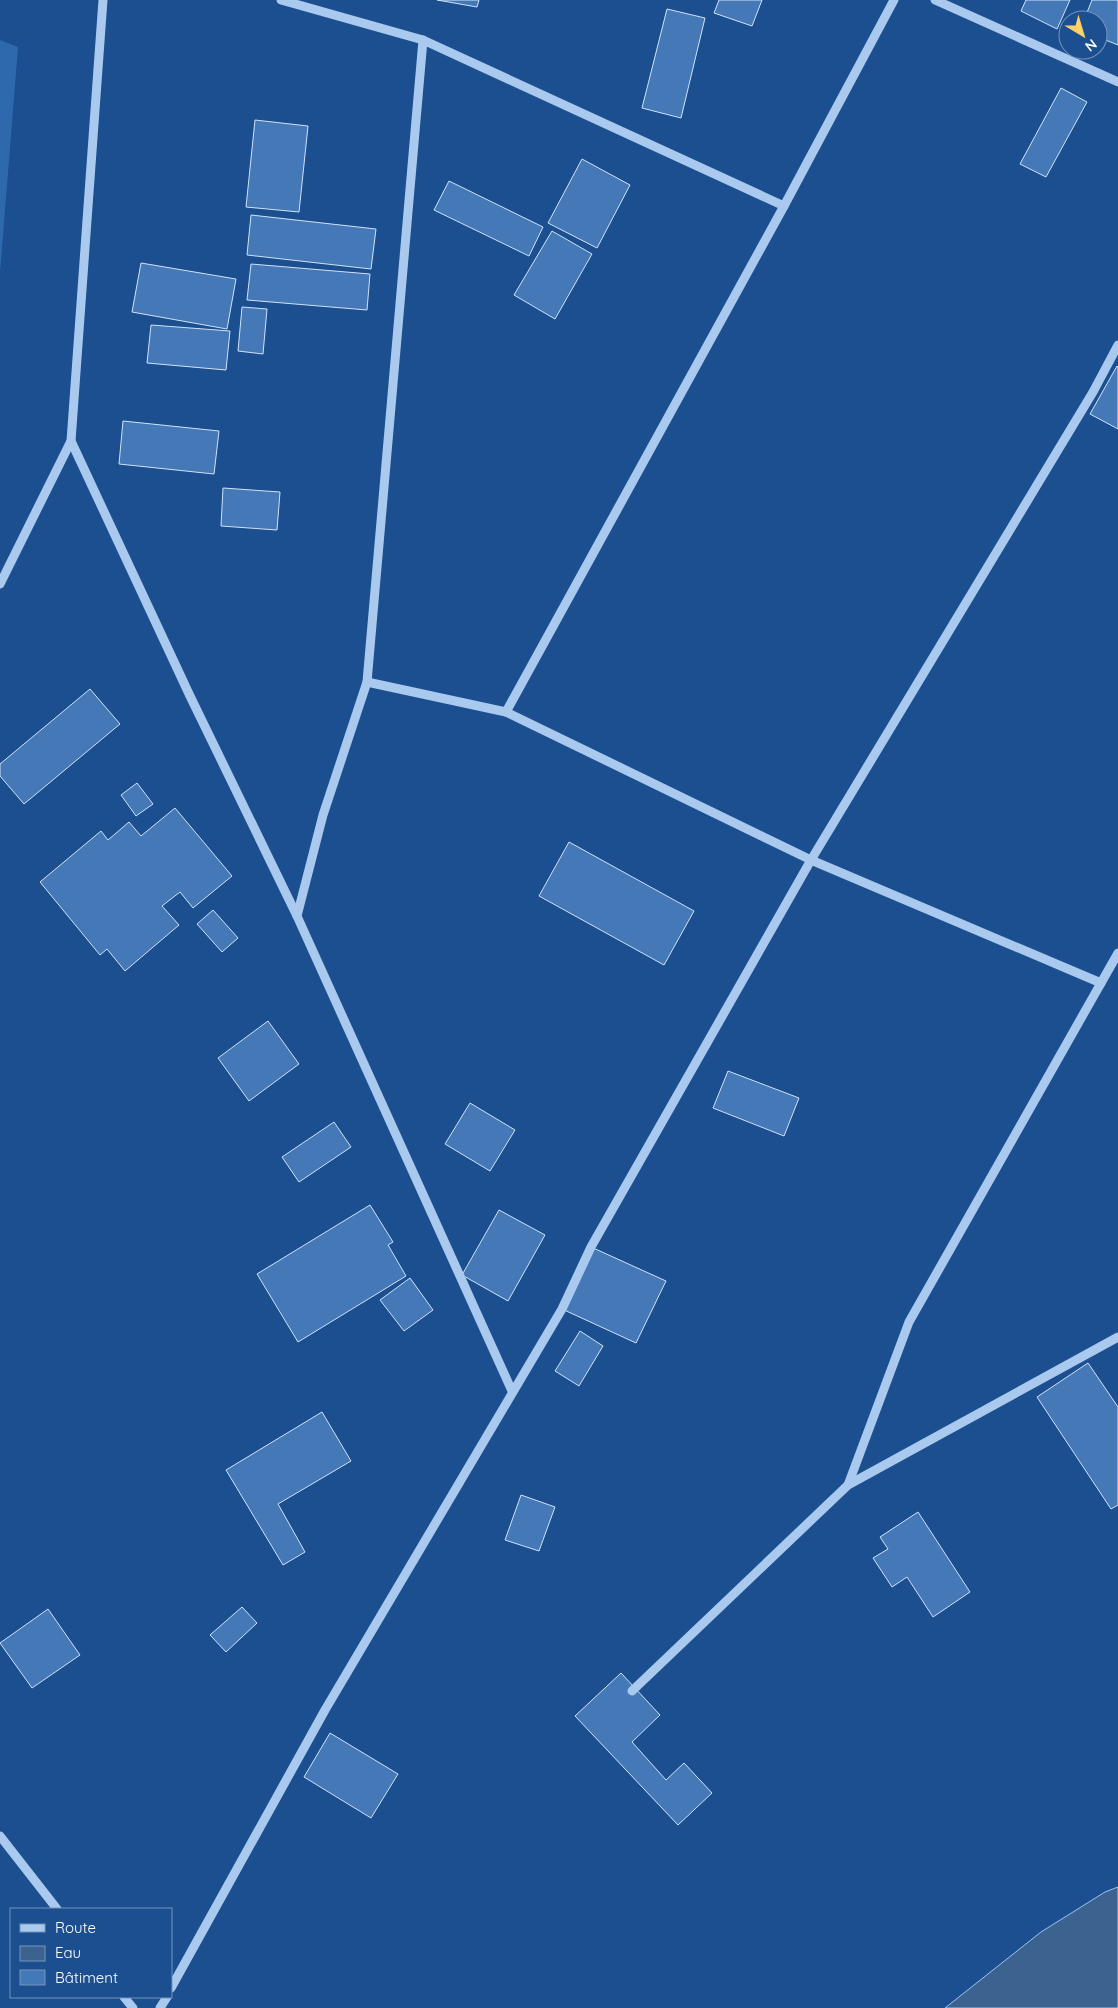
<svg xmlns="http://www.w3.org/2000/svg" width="1118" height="2008" viewBox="0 0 1118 2008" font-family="Quicksand,sans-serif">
	<rect width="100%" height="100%" fill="#1b4f8f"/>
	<!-- green -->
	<polygon fill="#2e69ad" points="0,40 18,47 0,273"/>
	<!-- water -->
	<polygon fill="#3c6290" stroke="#9cc4f0" points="1118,1887 1118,2008 945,2008 1041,1932 1105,1892"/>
	<!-- building -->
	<g fill="#4478b7" stroke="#cfe3fa">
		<polygon points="437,0 479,0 477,7"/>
		<polygon points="719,0 762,0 752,26 714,13"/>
		<polygon points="1026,0 1070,0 1057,29 1021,11"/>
		<polygon points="1092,0 1118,0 1118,45 1098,37 1098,20 1084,20"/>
		<polygon points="667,9 705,18 681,118 642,108"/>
		<polygon points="1061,88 1087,102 1046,177 1020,164"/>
		<polygon points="255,120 308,126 299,212 246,207"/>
		<polygon points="582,159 630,185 597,248 548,223"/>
		<polygon points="449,181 543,227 529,256 434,210"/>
		<polygon points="251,215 376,229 371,269 247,255"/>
		<polygon points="552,231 592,254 555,319 514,295"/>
		<polygon points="141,263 236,279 227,329 132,312"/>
		<polygon points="251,264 370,274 367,310 247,300"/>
		<polygon points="242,307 267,309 263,354 238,351"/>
		<polygon points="151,325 230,331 226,370 147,363"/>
		<polygon points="1117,366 1118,367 1118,429 1090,414"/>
		<polygon points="123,421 219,431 214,474 119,464"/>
		<polygon points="223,488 280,492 277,530 221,526"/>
		<polygon points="90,689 120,724 24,804 0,776 0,764"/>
		<polygon points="137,783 153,804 136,816 121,795"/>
		<polygon points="175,808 232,876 193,908 180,892 162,906 179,925 125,971 107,949 100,955 40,882 101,831 108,840 129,822 141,836"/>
		<polygon points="569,842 694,911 664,965 539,896"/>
		<polygon points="213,910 238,938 222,952 197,924"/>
		<polygon points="268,1021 299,1064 249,1101 218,1058"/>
		<polygon points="728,1071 799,1098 784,1136 713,1108"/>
		<polygon points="470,1103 515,1130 490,1171 445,1144"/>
		<polygon points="334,1122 351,1147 299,1182 282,1157"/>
		<polygon points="370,1205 393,1242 388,1245 406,1276 298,1342 257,1274"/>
		<polygon points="499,1210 545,1235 508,1301 462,1275"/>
		<polygon points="591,1247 666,1281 636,1343 562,1309"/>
		<polygon points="410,1278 433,1310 404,1331 380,1300"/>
		<polygon points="580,1331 603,1346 579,1386 555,1371"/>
		<polygon points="1088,1363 1118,1407 1118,1505 1111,1509 1037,1397"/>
		<polygon points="322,1412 351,1461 278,1504 305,1552 283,1565 226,1470"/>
		<polygon points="521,1495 555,1507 539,1551 505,1540"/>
		<polygon points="918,1512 970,1592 933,1617 907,1577 892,1587 873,1558 888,1549 880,1537"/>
		<polygon points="242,1607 257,1623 226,1652 210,1635"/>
		<polygon points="48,1609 80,1655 32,1688 0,1643"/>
		<polygon points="621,1673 660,1715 632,1742 666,1780 684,1763 712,1793 678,1825 575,1716"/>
		<polygon points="330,1733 398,1774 371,1818 304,1777"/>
	</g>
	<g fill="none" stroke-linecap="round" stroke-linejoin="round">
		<!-- minor -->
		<g stroke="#a9c9ee" stroke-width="9">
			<polyline points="281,0 423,40 784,206"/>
			<polyline points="935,0 1118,82"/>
			<polyline points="71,441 190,696 297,916 512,1391"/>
			<polyline points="0,584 71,441 103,0"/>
			<polyline points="367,682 506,712 811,860 1101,983"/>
			<polyline points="506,712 784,206 894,0"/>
			<polyline points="297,916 323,815 367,682 423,40"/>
			<polyline points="848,1485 909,1322 1118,953"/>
			<polyline points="632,1691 848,1485 1118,1337"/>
			<polyline points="0,1836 57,1909"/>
			<polyline points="171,1988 325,1710 562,1309 591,1247 811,860 1093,392 1118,345"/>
			<polyline points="124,1997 133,2008"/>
			<polyline points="160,2008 167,1997"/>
		</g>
	</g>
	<!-- legend -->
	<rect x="10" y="1908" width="162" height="90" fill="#1b4f8f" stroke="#7695bc"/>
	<rect x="20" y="1924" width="25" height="8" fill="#a9c9ee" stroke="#7695bc"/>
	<text x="55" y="1933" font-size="15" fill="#ffffff">Route</text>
	<rect x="20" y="1946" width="25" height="15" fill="#3c6290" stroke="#7695bc"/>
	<text x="55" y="1958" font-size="15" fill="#ffffff">Eau</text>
	<rect x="20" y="1970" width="25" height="15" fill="#4478b7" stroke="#7695bc"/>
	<text x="55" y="1983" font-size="15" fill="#ffffff">Bâtiment</text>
	<!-- north arrow -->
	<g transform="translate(1083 35) rotate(142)"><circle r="24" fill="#1b4f8f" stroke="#7695bc"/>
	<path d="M0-4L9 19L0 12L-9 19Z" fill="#ffd166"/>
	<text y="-8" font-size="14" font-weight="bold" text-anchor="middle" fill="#ffffff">N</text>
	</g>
</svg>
